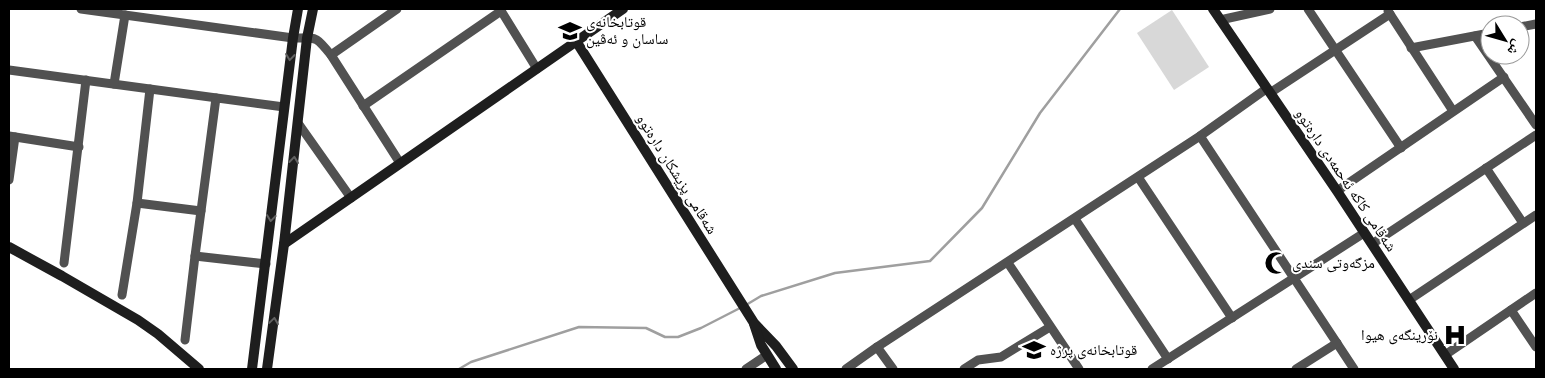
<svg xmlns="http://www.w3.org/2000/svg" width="1545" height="378" viewBox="0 0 1545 378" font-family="'Open Sans','Noto Naskh Arabic',sans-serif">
	<rect width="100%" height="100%" fill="#fff"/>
	<!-- pitch -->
	<polygon fill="#d8d8d8" points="1172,10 1209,67 1174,90 1137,33"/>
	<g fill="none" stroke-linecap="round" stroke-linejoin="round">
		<!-- stream -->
		<g stroke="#9f9f9f" stroke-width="2.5">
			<polyline points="746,305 761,296 835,273 930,261 982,208 1040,113 1120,9"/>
			<polyline points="459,369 471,362 579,327 646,328 665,337 678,337 701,328 742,307"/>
		</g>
		<!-- street -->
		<g stroke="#515151" stroke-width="9">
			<path d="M81 9 293 38C317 38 315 35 331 55L400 163"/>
			<polyline points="500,9 537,69"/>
			<polyline points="1308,9 1401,148"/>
			<polyline points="1388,11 1453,111"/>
			<polyline points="1220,20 1270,9"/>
			<polyline points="1520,27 1536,24"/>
			<polyline points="1475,36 1536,125"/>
			<polyline points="1411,48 1490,33"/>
			<polyline points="331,55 397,9"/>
			<polyline points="9,70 284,107"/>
			<polyline points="114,84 125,15"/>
			<polyline points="1270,93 1390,14"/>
			<polyline points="363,106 501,11"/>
			<polyline points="298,123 351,198"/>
			<polyline points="9,136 79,147"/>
			<polyline points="1200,136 1354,369"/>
			<polyline points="1486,168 1523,223"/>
			<polyline points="1138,177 1232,318"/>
			<polyline points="9,180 15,137"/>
			<polyline points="1337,191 1504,77"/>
			<polyline points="137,203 201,211"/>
			<polyline points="1075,219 1168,359"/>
			<polyline points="1372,244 1536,135"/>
			<polyline points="195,256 266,264"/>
			<polyline points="64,263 86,80"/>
			<polyline points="1008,263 1079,369"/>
			<polyline points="122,295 137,203 150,89"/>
			<polyline points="1409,300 1536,215"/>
			<polyline points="1511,310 1536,347"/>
			<polyline points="185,340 195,256 216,98"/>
			<polyline points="877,347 893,369"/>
			<polyline points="1445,355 1536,293"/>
			<polyline points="746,369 767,355"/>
			<polyline points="846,369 877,347 1200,136 1266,89"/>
			<polyline points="964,369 978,360 1001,357 1050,327"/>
			<polyline points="1152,369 1364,233"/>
			<polyline points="1296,369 1337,343"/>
		</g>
		<!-- secondary -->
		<g stroke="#1e1e1e" stroke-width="10">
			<polyline points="1213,9 1337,191 1454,369"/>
			<polyline points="576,41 754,323 776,346 793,369"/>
			<polyline points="284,244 623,9"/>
			<polyline points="9,247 62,276 138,320 158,334 199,369"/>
			<polyline points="754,324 761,345 776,369"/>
			<polyline points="252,369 293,38 298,9"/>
			<polyline points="267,369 284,244 307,38 313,9"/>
		</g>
	</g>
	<!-- one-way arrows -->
	<defs><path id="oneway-chevron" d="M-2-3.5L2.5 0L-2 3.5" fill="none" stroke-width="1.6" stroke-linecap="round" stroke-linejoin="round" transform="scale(1.25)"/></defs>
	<g stroke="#626262">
		<use href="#oneway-chevron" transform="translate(290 57) rotate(97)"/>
		<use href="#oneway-chevron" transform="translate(294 160) rotate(-84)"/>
		<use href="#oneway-chevron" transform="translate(271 218) rotate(97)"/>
		<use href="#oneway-chevron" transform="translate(274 321) rotate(-82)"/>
	</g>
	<!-- icons -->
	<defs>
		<symbol id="school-bare" viewBox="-9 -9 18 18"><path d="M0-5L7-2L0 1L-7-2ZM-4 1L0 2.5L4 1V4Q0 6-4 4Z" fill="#000" stroke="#fff" stroke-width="2.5" paint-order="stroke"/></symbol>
		<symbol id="mosque-bare" viewBox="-9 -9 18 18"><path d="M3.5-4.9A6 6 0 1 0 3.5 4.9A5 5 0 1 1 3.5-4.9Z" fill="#000" stroke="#fff" stroke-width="2.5" paint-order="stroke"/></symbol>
		<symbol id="hospital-bare" viewBox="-9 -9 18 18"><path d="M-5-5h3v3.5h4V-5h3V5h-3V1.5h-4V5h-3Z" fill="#000" stroke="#fff" stroke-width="2.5" paint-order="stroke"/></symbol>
	</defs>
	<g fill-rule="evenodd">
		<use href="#school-bare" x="554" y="15" width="32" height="32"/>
		<use href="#mosque-bare" x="1260" y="247" width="32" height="32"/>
		<use href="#hospital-bare" x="1439" y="319" width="32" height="32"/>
		<use href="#school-bare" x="1018" y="334" width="32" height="32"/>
	</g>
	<g text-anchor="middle" stroke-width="4" stroke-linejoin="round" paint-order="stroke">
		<!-- poi labels -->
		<g font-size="15" fill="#000" stroke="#fff" text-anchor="start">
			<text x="586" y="27">قوتابخانەی<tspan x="586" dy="17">ساسان و ئەڤین</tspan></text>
			<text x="1292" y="268">مزگەوتی سندی</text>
			<text x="1438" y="340" text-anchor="end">نۆرینگەی هیوا</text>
			<text x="1050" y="355">قوتابخانەی پرژە</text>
		</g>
		<!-- street labels -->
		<g font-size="15" fill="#000" stroke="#fff">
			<text transform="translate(677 174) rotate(58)" y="5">شەقامی پزیشکان دارەتوو</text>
			<text transform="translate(1346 180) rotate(56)" y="5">شەقامی کاکە ئەحمەدی دارەتوو</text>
		</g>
	</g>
	<!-- border -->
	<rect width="1545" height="378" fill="none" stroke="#000000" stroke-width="20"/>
	<!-- north arrow -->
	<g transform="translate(1505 40) rotate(127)"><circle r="24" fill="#ffffff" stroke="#999999"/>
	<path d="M0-4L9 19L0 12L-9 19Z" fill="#000000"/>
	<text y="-8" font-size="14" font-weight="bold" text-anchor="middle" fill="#000000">ش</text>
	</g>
</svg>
